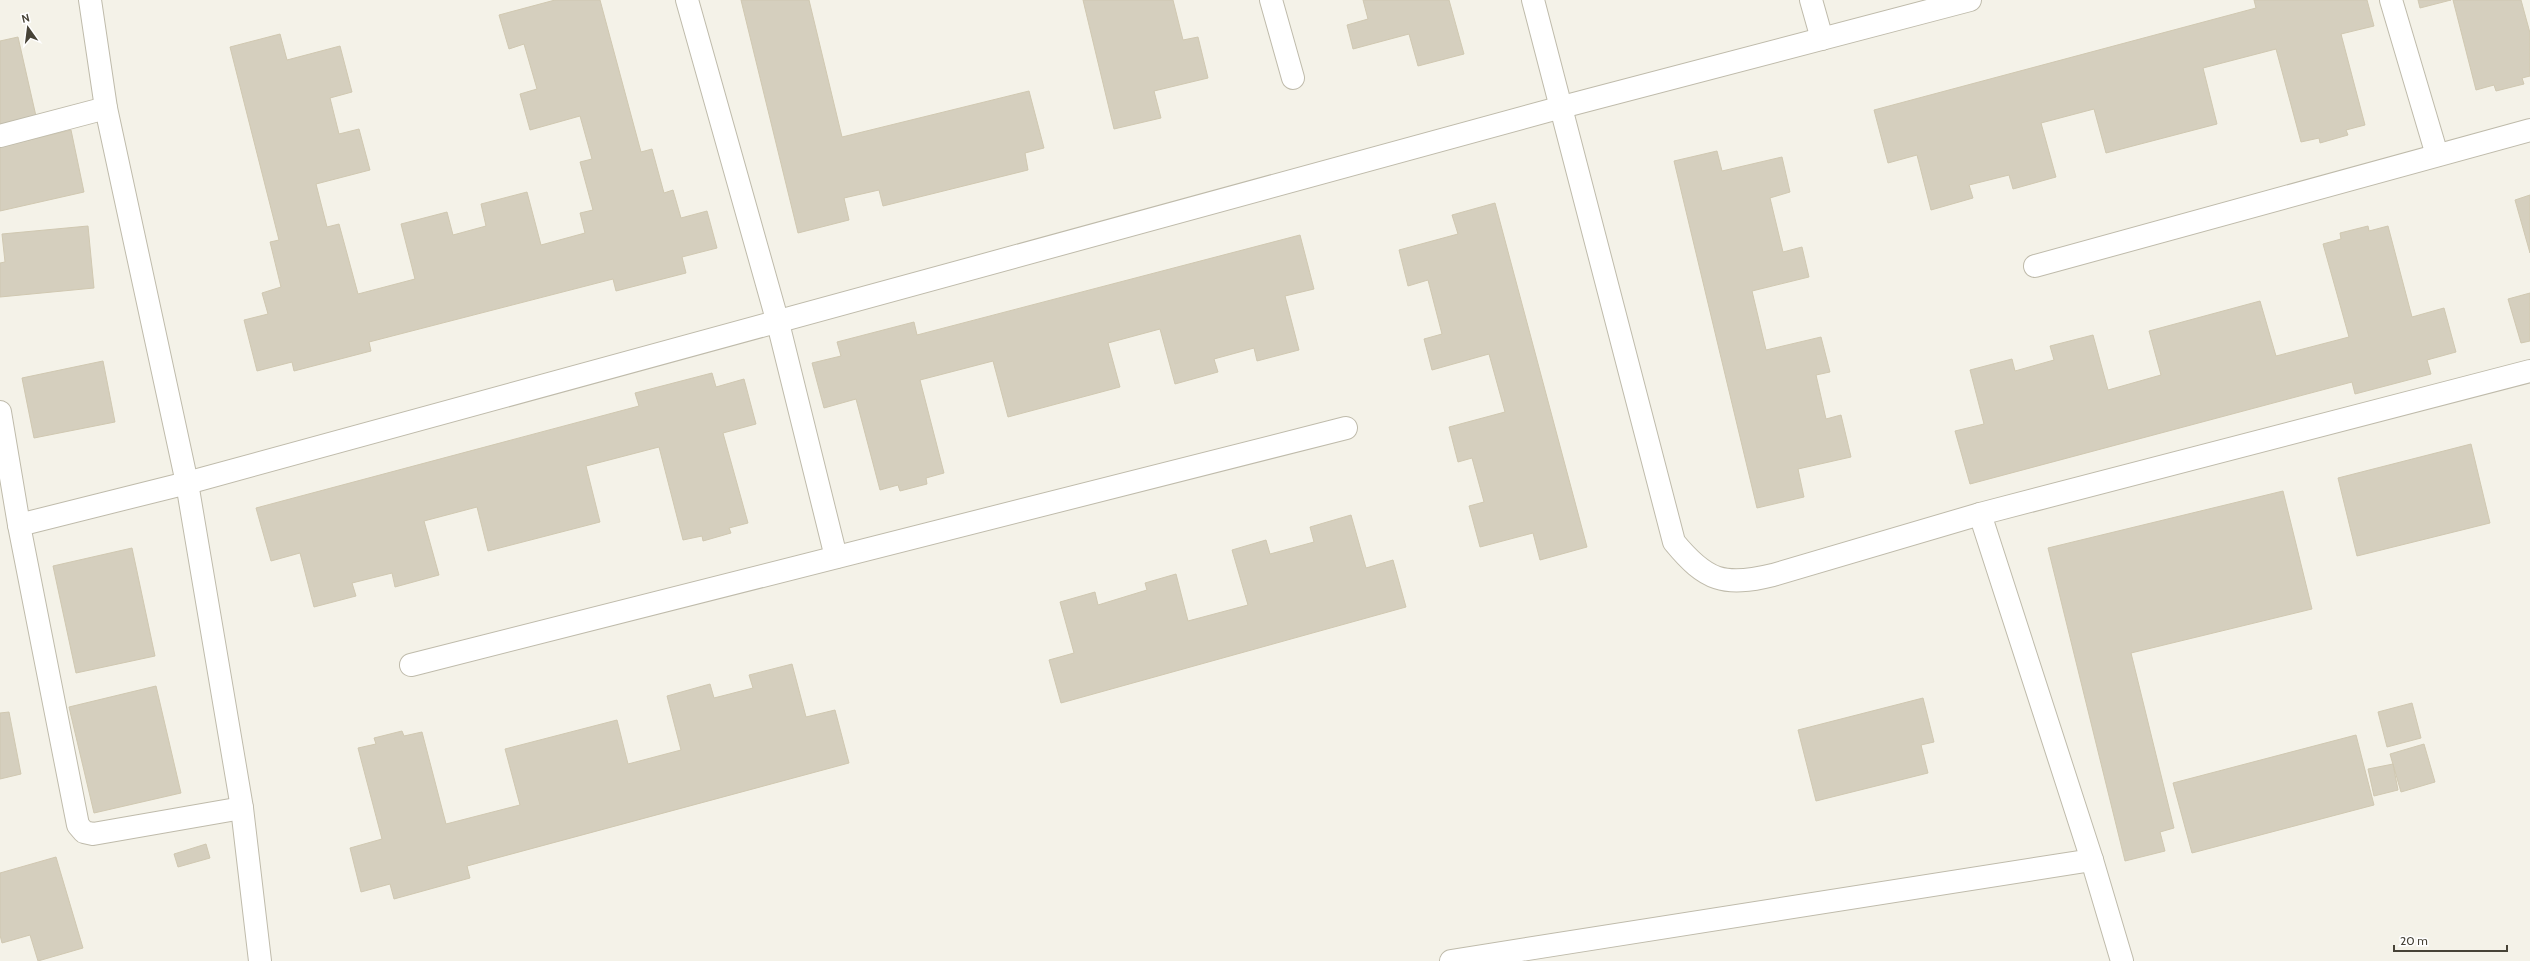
<svg xmlns="http://www.w3.org/2000/svg" width="2530" height="961" viewBox="0 0 2530 961" font-family="Cabin,sans-serif">
	<rect width="100%" height="100%" fill="#f4f2e8"/>
	<!-- building -->
	<g fill="#d5cfbe" stroke="#d0c8b1">
		<polygon points="555,0 600,0 641,152 652,149 664,193 673,190 681,218 707,211 717,248 682,257 686,273 616,291 613,279 369,342 371,351 294,371 292,362 257,371 244,320 268,314 262,293 281,287 270,242 279,240 230,47 280,34 287,60 340,46 352,92 330,98 339,134 359,129 370,170 316,184 327,227 339,224 358,294 415,279 401,224 447,212 453,235 486,226 481,204 527,192 541,245 585,233 580,213 593,210 580,162 592,159 580,116 530,130 520,94 537,89 524,44 509,49 499,15"/>
		<polygon points="741,0 809,0 842,137 1029,91 1044,148 1025,153 1028,170 883,206 879,190 844,198 849,220 798,233"/>
		<polygon points="1083,0 1173,0 1183,40 1198,37 1208,78 1154,91 1161,118 1114,129"/>
		<polygon points="1363,0 1449,0 1464,54 1418,66 1409,34 1353,49 1347,25 1368,19"/>
		<polygon points="2254,0 2367,0 2374,26 2341,34 2365,125 2346,130 2348,135 2320,143 2319,138 2301,142 2276,49 2203,68 2217,124 2106,153 2094,109 2041,123 2056,177 2013,189 2009,175 1969,185 1973,198 1931,210 1917,155 1888,163 1874,110 2256,8"/>
		<polygon points="2418,0 2451,0 2420,8"/>
		<polygon points="2453,0 2521,0 2530,33 2530,76 2522,78 2524,84 2496,91 2494,85 2476,90"/>
		<polygon points="18,37 38,125 0,134 0,41"/>
		<polygon points="71,130 84,192 0,211 0,147"/>
		<polygon points="1717,151 1722,171 1782,157 1790,192 1770,198 1783,252 1802,247 1809,277 1752,291 1766,350 1821,337 1830,372 1816,375 1826,419 1841,415 1851,457 1798,469 1804,497 1757,508 1674,161"/>
		<polygon points="2530,195 2530,253 2515,200"/>
		<polygon points="1495,203 1587,547 1540,560 1533,533 1480,547 1469,506 1484,502 1472,458 1458,462 1449,427 1505,412 1489,354 1432,370 1424,339 1442,334 1428,280 1408,286 1399,250 1458,234 1452,215"/>
		<polygon points="88,226 94,288 0,297 0,263 5,262 2,234"/>
		<polygon points="2368,226 2369,231 2388,226 2412,317 2444,308 2456,352 2427,360 2431,374 2355,394 2352,382 1970,484 1955,431 1984,424 1970,370 2012,359 2015,371 2054,360 2050,346 2093,335 2108,390 2161,375 2149,331 2260,301 2276,356 2349,337 2323,244 2341,239 2340,233"/>
		<polygon points="1300,235 1314,289 1285,296 1299,350 1257,361 1254,348 1214,359 1218,372 1175,384 1160,329 1108,343 1120,387 1008,417 993,361 920,380 944,473 926,478 927,484 900,491 898,485 880,490 856,399 824,408 812,363 841,356 837,342 914,322 917,335"/>
		<polygon points="2530,293 2530,341 2521,343 2508,299"/>
		<polygon points="103,361 115,422 34,438 22,378"/>
		<polygon points="712,373 716,387 744,379 756,424 723,433 748,523 729,528 731,533 703,541 702,536 683,540 659,447 586,466 600,522 488,551 477,507 424,521 439,575 395,587 392,573 352,583 356,596 314,607 300,553 271,561 256,508 639,406 635,393"/>
		<polygon points="2471,444 2490,523 2357,556 2338,478"/>
		<polygon points="2283,491 2312,609 2131,653 2174,828 2160,832 2165,851 2125,861 2048,548"/>
		<polygon points="1351,515 1366,568 1393,560 1406,607 1061,703 1049,660 1074,653 1060,602 1095,592 1098,605 1147,590 1145,583 1176,574 1188,621 1248,605 1232,550 1266,540 1270,554 1314,542 1310,527"/>
		<polygon points="132,548 155,656 76,673 53,566"/>
		<polygon points="792,664 806,717 835,710 849,763 467,866 470,878 394,899 390,884 361,892 350,848 382,839 358,748 376,744 374,738 402,731 404,736 422,732 446,824 520,805 505,749 617,720 628,764 681,750 667,696 710,684 714,698 753,688 749,675"/>
		<polygon points="156,686 181,793 94,813 69,707"/>
		<polygon points="1923,698 1934,742 1921,745 1928,773 1816,801 1798,730"/>
		<polygon points="2412,703 2421,738 2387,747 2378,712"/>
		<polygon points="9,712 21,774 0,779 0,713"/>
		<polygon points="2356,735 2374,805 2192,853 2173,783"/>
		<polygon points="2424,744 2435,782 2401,792 2390,754"/>
		<polygon points="2393,764 2398,790 2374,796 2368,769"/>
		<polygon points="206,844 210,858 178,867 174,854"/>
		<polygon points="56,857 83,948 38,961 30,935 2,943 0,935 0,873"/>
	</g>
	<g fill="none" stroke-linecap="round" stroke-linejoin="round">
		<defs>
			<g id="minor">
				<polyline points="90,0 106,108 187,483 242,808 260,961"/>
				<polyline points="687,0 778,323 836,557"/>
				<polyline points="1271,0 1293,78"/>
				<path d="M1533 0 1674 542C1706 581 1724 587 1773 575L1980 514 2530 371"/>
				<polyline points="1811,0 1822,39"/>
				<polyline points="2391,0 2437,155"/>
				<polyline points="0,136 106,108"/>
				<polyline points="2035,266 2530,130"/>
				<polyline points="0,412 19,525 78,825 84,832 93,834 242,808"/>
				<polyline points="1980,514 2092,860 2122,961"/>
				<polyline points="19,525 187,483 1562,107 1970,0"/>
				<polyline points="411,665 1346,428"/>
				<polyline points="1451,961 2092,860"/>
			</g>
		</defs>
		<!-- minor casing -->
		<use href="#minor" stroke="#bfbbab" stroke-width="24"/>
		<!-- minor -->
		<use href="#minor" stroke="#fff" stroke-width="22"/>
	</g>
	<!-- north arrow -->
	<g transform="translate(28 28) rotate(346)" stroke="#ffffff" stroke-width="3" paint-order="stroke">
	<path d="M0-3L7 15L0 10L-7 15Z" fill="#474337"/>
	<text y="-6" font-size="11" font-weight="bold" text-anchor="middle" fill="#474337">N</text>
	</g>
	<!-- scale -->
	<path d="M2394 945v6h113v-6" fill="none" stroke="#474337" stroke-width="2"/>
	<text x="2400" y="945" font-size="12" fill="#474337" stroke="#ffffff" stroke-width="3" paint-order="stroke">20 m</text>
</svg>
